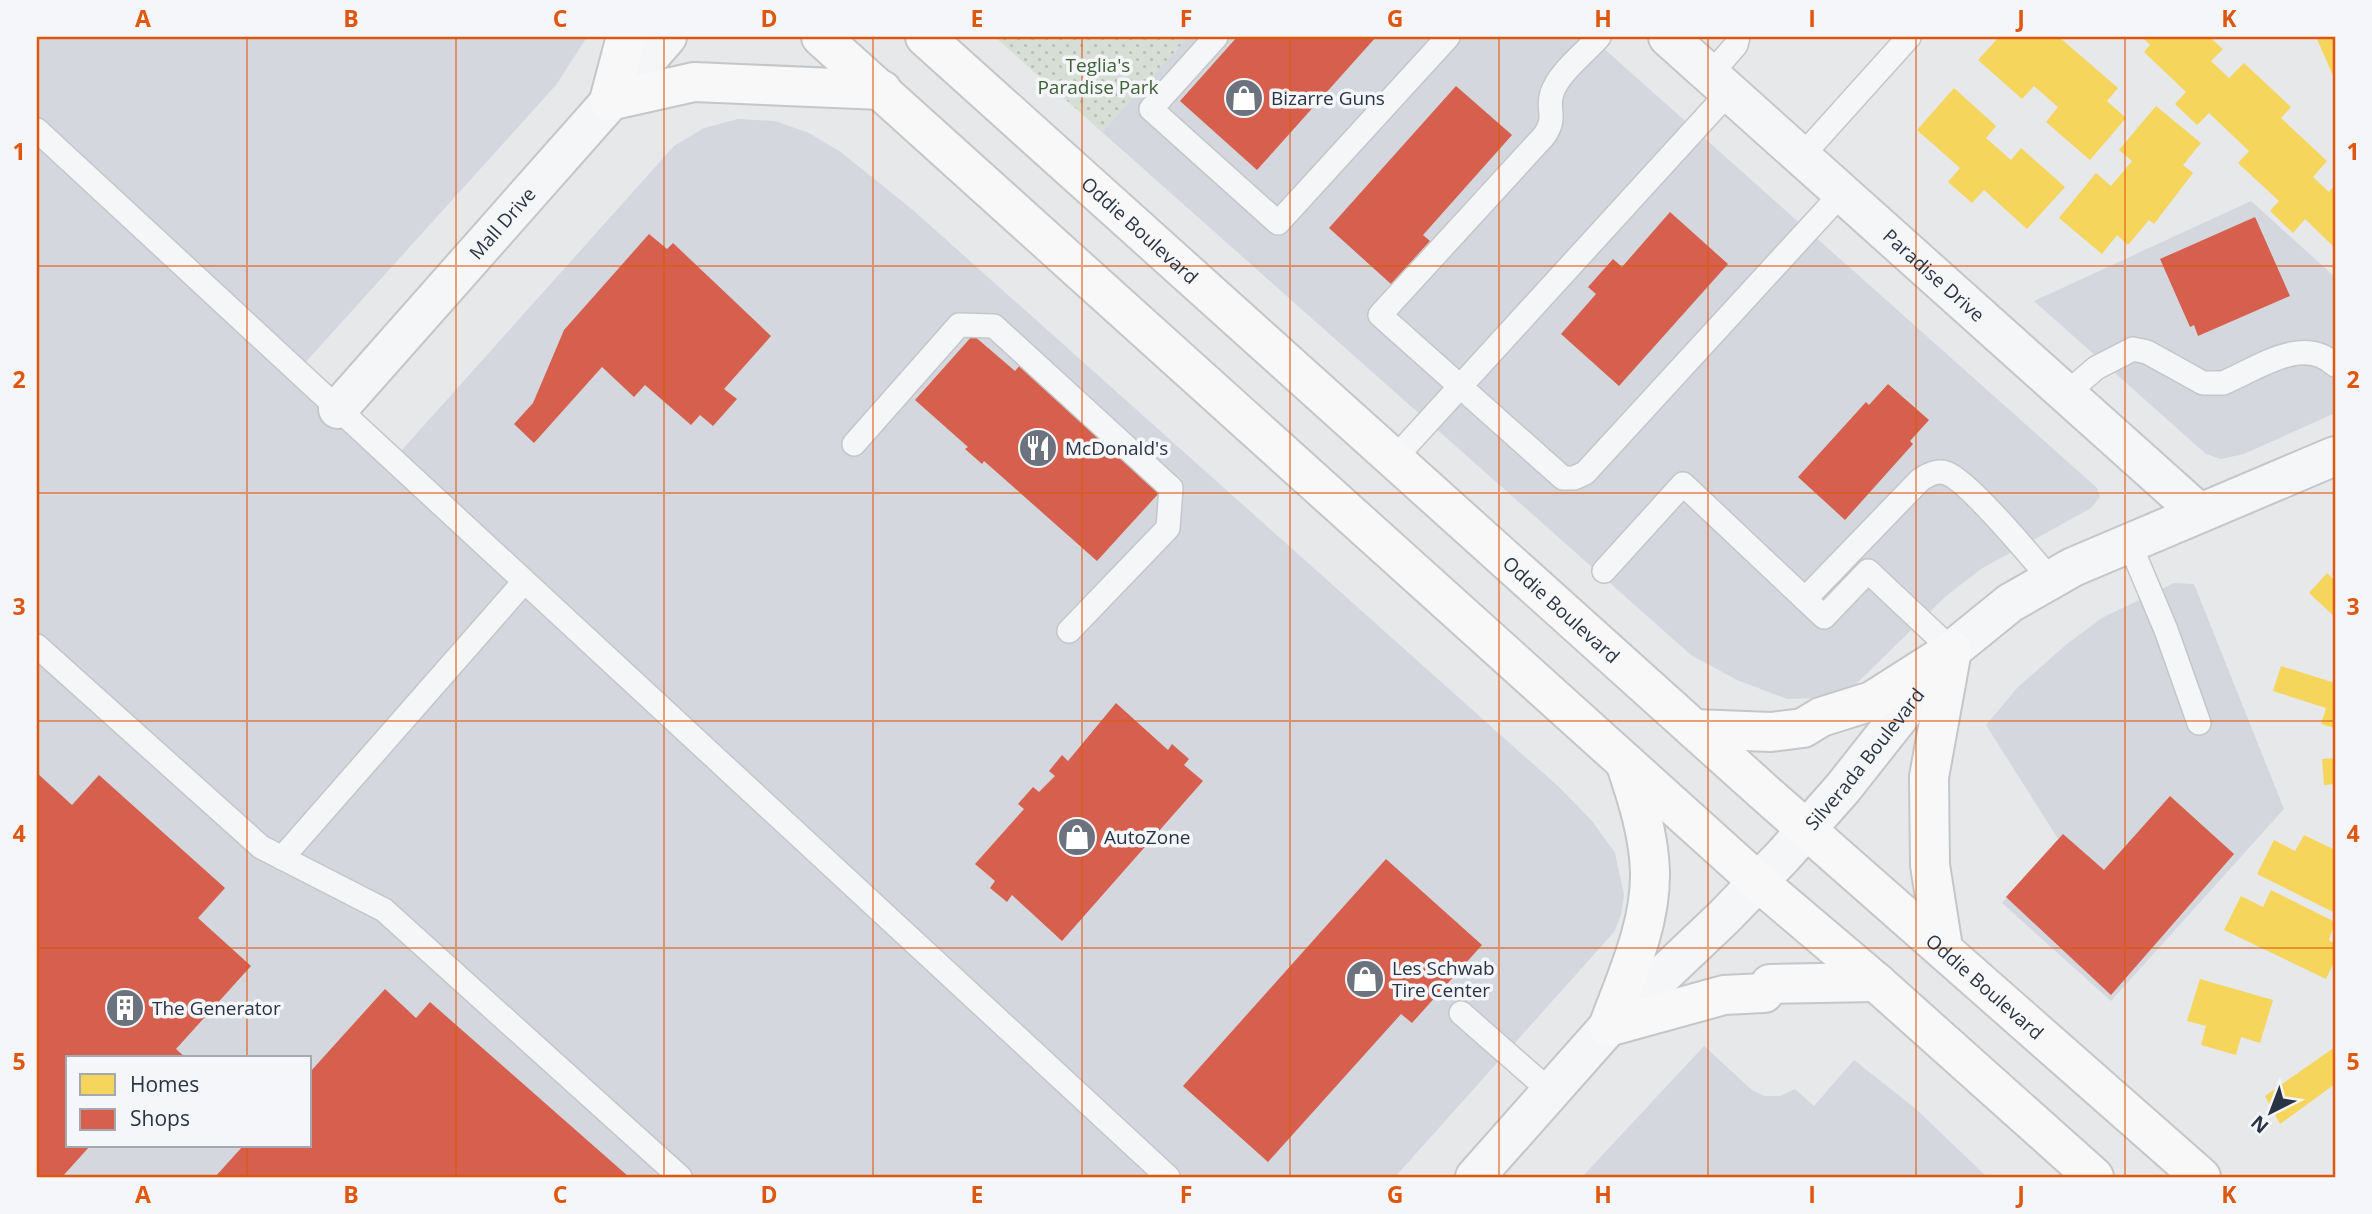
<svg xmlns="http://www.w3.org/2000/svg" width="2372" height="1214" viewBox="0 0 2372 1214" font-family="'Open Sans',sans-serif">
	<defs>
		<pattern id="park-dots" width="8" height="8" patternUnits="userSpaceOnUse" patternTransform="scale(1.75)"><rect width="8" height="8" fill="#d6ded6"/><path d="M2 2h.1M6 6h.1" fill="none" stroke="#b8bfb9" stroke-width="1.8" stroke-linecap="round"/></pattern>
	</defs>
	<rect width="100%" height="100%" fill="#e6e8ea"/>
	<!-- built -->
	<g fill="#d4d7dd" fill-rule="evenodd">
		<path d="M37 37H587L556 85 304 364 401 451 674 146 704 128 738 119 775 121 809 133 842 153 914 211 1560 788 1592 821 1615 853 1624 895 1621 915 1614 932 1395 1177H37ZM68 1058H310V1146H68Z"/>
		<polygon points="1188,37 1591,37 2097,488 2100,497 2091,508 1981,569 1946,596 1854,686 1818,698 1787,699 1737,680 1691,655 1102,132"/>
		<polygon points="2251,201 2335,277 2335,413 2244,454 2221,459 2206,454 2034,301"/>
		<polygon points="2174,583 2194,584 2284,809 2111,1001 2002,903 2058,839 1986,725 2018,687 2067,644 2102,618"/>
		<polygon points="1704,1046 1752,1090 1765,1096 1780,1096 1795,1089 1814,1106 1854,1060 1916,1109 1987,1177 1582,1177"/>
	</g>
	<!-- park -->
	<polygon fill="url(#park-dots)" points="995,37 1188,37 1102,132"/>
	<!-- homes -->
	<g fill="#f6d55c">
		<polygon points="1999,37 2059,37 2118,88 2107,101 2126,118 2090,160 2046,122 2058,107 2034,86 2022,99 1978,60"/>
		<polygon points="2142,37 2209,37 2223,49 2211,61 2229,78 2244,63 2291,107 2281,118 2327,161 2313,177 2329,192 2335,185 2335,248 2305,219 2293,233 2270,211 2279,201 2238,163 2249,151 2209,113 2197,125 2175,104 2186,92 2144,52 2150,45"/>
		<polygon points="2316,37 2335,37 2335,80"/>
		<polygon points="1954,88 1996,126 1986,138 2011,160 2021,148 2065,187 2027,229 1984,190 1972,203 1948,182 1960,168 1917,130"/>
		<polygon points="2156,106 2201,143 2183,165 2193,173 2154,224 2149,220 2128,245 2117,235 2102,254 2059,218 2096,173 2111,186 2132,161 2119,150"/>
		<polygon points="2327,573 2335,581 2335,617 2309,593"/>
		<polygon points="2281,666 2335,683 2335,728 2321,724 2326,708 2273,691"/>
		<polygon points="2335,758 2335,784 2324,785 2322,759"/>
		<polygon points="2304,835 2335,850 2335,913 2257,874 2274,840 2295,851"/>
		<polygon points="2271,890 2335,922 2329,940 2335,944 2335,960 2326,979 2224,930 2241,896 2263,907"/>
		<polygon points="2200,979 2273,1000 2260,1043 2241,1037 2236,1055 2201,1045 2206,1026 2187,1021"/>
		<polygon points="2335,1047 2335,1084 2280,1124 2265,1096"/>
	</g>
	<!-- shops -->
	<g fill="#d6604d">
		<polygon points="1237,37 1376,37 1257,170 1180,101"/>
		<polygon points="1456,86 1512,135 1423,235 1430,241 1391,284 1329,228"/>
		<polygon points="1670,212 1728,264 1619,386 1561,334 1596,294 1588,287 1613,259 1622,267"/>
		<polygon points="2255,217 2290,296 2198,336 2194,325 2190,327 2160,259"/>
		<polygon points="649,234 667,249 673,243 771,336 724,389 737,399 713,426 700,415 691,425 645,385 634,397 602,367 534,443 514,424 533,403 564,330"/>
		<polygon points="973,335 1015,371 1022,363 1107,440 1105,443 1159,493 1097,561 984,461 982,464 965,449 968,447 915,400"/>
		<polygon points="1888,384 1929,420 1910,441 1913,444 1845,520 1798,477 1866,402 1869,405"/>
		<polygon points="1116,703 1168,750 1172,744 1189,759 1184,765 1203,781 1062,941 1012,895 1007,902 990,888 995,881 975,864 1024,809 1018,804 1033,787 1039,792 1055,776 1049,771 1062,755 1068,761"/>
		<polygon points="37,773 72,805 99,775 225,888 198,918 251,966 176,1049 186,1058 68,1058 68,1146 90,1146 62,1177 37,1177"/>
		<polygon points="2170,796 2234,854 2111,995 2006,897 2063,834 2104,870"/>
		<polygon points="1386,859 1482,945 1412,1023 1401,1014 1268,1162 1183,1086"/>
		<polygon points="385,989 416,1018 430,1002 629,1177 215,1177 243,1146 310,1146 310,1072"/>
	</g>
	<g fill="none" stroke-linecap="round" stroke-linejoin="round">
		<defs>
			<g id="service">
				<polyline points="1216,37 1151,109 1278,223 1448,37"/>
				<path d="M1599 37C1585 53 1559 72 1552 93 1546 110 1558 116 1544 136L1380 315 1563 478H1574L1585 473 1842 193"/>
				<polyline points="1710,75 1736,45 1738,37"/>
				<polyline points="37,130 1168,1177"/>
				<polyline points="1801,157 1909,37"/>
				<path d="M2066 394 2096 368 2133 349 2147 352 2203 383H2223C2257 369 2303 334 2335 365"/>
				<polyline points="854,444 959,325 994,326 1171,488 1168,528 1069,631"/>
				<polyline points="1394,459 1729,92"/>
				<polyline points="2129,542 2166,630 2199,723"/>
				<polyline points="1604,571 1683,484 1824,617 1868,571 1952,650"/>
				<path d="M1805 599 1920 480C1928 475 1936 470 1946 473 1968 480 2033 559 2051 580"/>
				<polyline points="37,646 261,847 384,910 680,1177"/>
				<polyline points="282,858 524,582"/>
				<polyline points="1461,1013 1551,1092"/>
			</g>
			<g id="minor">
				<path id="s1" d="M1668 37 2198 512"/>
				<path id="s2" d="M338 409 667 37"/>
			</g>
			<g id="tertiary">
				<path id="s3" d="M1475 1177 1608 1027 1724 917 1783 856 1843 788 1952 650 2010 603 2073 567 2335 456"/>
			</g>
			<g id="secondary">
				<polyline points="626,37 609,101 694,82 882,90"/>
				<polyline points="821,37 1757,881 1876,982 2094,1177"/>
				<path id="s4" d="M925 37 1765 793 2201 1177"/>
				<polyline points="1694,729 1771,732 1803,728 1821,717 1872,701 1952,650"/>
				<polyline points="1943,948 1930,865 1929,777 1952,650"/>
				<polyline points="1608,1027 1724,995 1764,993 1770,984 1876,982"/>
				<path d="M1608 1027C1626 978 1651 925 1650 872 1649 835 1637 797 1625 762"/>
			</g>
		</defs>
		<!-- service casing -->
		<use href="#service" stroke="#c4c6c8" stroke-width="26"/>
		<!-- minor casing -->
		<use href="#minor" stroke="#c4c6c8" stroke-width="42"/>
		<!-- tertiary casing -->
		<use href="#tertiary" stroke="#c4c6c8" stroke-width="42"/>
		<!-- secondary casing -->
		<use href="#secondary" stroke="#c4c6c8" stroke-width="42"/>
		<!-- service -->
		<use href="#service" stroke="#f5f6f7" stroke-width="23"/>
		<!-- minor -->
		<use href="#minor" stroke="#f5f6f7" stroke-width="38"/>
		<!-- tertiary -->
		<use href="#tertiary" stroke="#f5f6f7" stroke-width="38"/>
		<!-- secondary -->
		<use href="#secondary" stroke="#f8f8f8" stroke-width="38"/>
	</g>
	<!-- grid -->
	<path fill="none" stroke="#df570f" stroke-width="2" stroke-opacity="0.55" d="M247 37V1058M456 37V1177M664 37V1177M873 37V1177M1082 37V1177M1290 37V1177M1499 37V1177M1708 37V1177M1916 37V1177M2125 37V1177M37 266H2335M37 493H2335M37 721H2335M37 948H2335M247 1146V1177"/>
	<!-- icons -->
	<defs>
		<symbol id="shop-disc" viewBox="-11 -11 22 22"><circle r="9.5" fill="#6c737f" stroke="#f4f6f9"/><path d="M-5-2.5h2.3a2.7 3.5 0 0 1 5.4 0H5L5.5 6h-11ZM-1.5-2.5h3a1.5 2.3 0 0 0-3 0Z" fill="#fff"/></symbol>
		<symbol id="restaurant-disc" viewBox="-11 -11 22 22"><circle r="9.5" fill="#6c737f" stroke="#f4f6f9"/><path d="M-5-6h1v4h1v-4h1v4h1v-4h1v5L-1.5 .5V6h-2V.5L-5-1ZM5-6V6H3V1.5H1.5Q1.5-4 5-6Z" fill="#fff"/></symbol>
		<symbol id="building-disc" viewBox="-11 -11 22 22"><circle r="9.5" fill="#6c737f" stroke="#f4f6f9"/><path d="M-4-6H4V6H1V3H-1V6H-4ZM-2.5-4.3h1.7v1.8h-1.7ZM.8-4.3h1.7v1.8H.8ZM-2.5-1h1.7V.8h-1.7ZM.8-1h1.7V.8H.8Z" fill="#fff"/></symbol>
	</defs>
	<g fill-rule="evenodd">
		<use href="#shop-disc" x="1222" y="76" width="44" height="44"/>
		<use href="#restaurant-disc" x="1016" y="426" width="44" height="44"/>
		<use href="#shop-disc" x="1055" y="815" width="44" height="44"/>
		<use href="#shop-disc" x="1343" y="957" width="44" height="44"/>
		<use href="#building-disc" x="103" y="986" width="44" height="44"/>
	</g>
	<g text-anchor="middle" stroke-width="7" stroke-linejoin="round" paint-order="stroke">
		<!-- park labels -->
		<g font-size="19" fill="#3f6138" stroke="#f4f6f9">
			<text x="1098" y="72">Teglia's<tspan x="1098" dy="22">Paradise Park</tspan></text>
		</g>
		<!-- poi labels -->
		<g font-size="19" fill="#2b3445" stroke="#f4f6f9" text-anchor="start">
			<text x="1271" y="105">Bizarre Guns</text>
			<text x="1065" y="455">McDonald's</text>
			<text x="1104" y="844">AutoZone</text>
			<text x="1392" y="975">Les Schwab<tspan x="1392" dy="22">Tire Center</tspan></text>
			<text x="152" y="1015">The Generator</text>
		</g>
		<!-- street labels -->
		<g font-size="19" fill="#2b3445" stroke="#f4f6f9">
			<text dy="7" stroke="none"><textPath href="#s2" startOffset="248">Mall Drive</textPath></text>
			<text dy="7" stroke="none"><textPath href="#s4" startOffset="289">Oddie Boulevard</textPath></text>
			<text dy="7" stroke="none"><textPath href="#s1" startOffset="357">Paradise Drive</textPath></text>
			<text dy="7" stroke="none"><textPath href="#s4" startOffset="856">Oddie Boulevard</textPath></text>
			<text dy="7" stroke="none"><textPath href="#s3" startOffset="572">Silverada Boulevard</textPath></text>
			<text dy="7" stroke="none"><textPath href="#s4" startOffset="1423">Oddie Boulevard</textPath></text>
		</g>
	</g>
	<!-- border -->
	<rect width="2372" height="1214" fill="none" stroke="#f4f6f9" stroke-width="77"/>
	<!-- legend -->
	<rect x="66" y="1056" width="245" height="91" fill="#f4f6f9" stroke="#a4a8b1" stroke-width="2"/>
	<rect x="80" y="1074" width="35" height="21" fill="#f6d55c" stroke="#a4a8b1" stroke-width="2"/>
	<text x="130" y="1092" font-size="21" fill="#2b3445">Homes</text>
	<rect x="80" y="1109" width="35" height="21" fill="#d6604d" stroke="#a4a8b1" stroke-width="2"/>
	<text x="130" y="1126" font-size="21" fill="#2b3445">Shops</text>
	<!-- north arrow -->
	<g transform="translate(2271 1112) rotate(222)" stroke="#f4f6f9" stroke-width="5" paint-order="stroke">
	<path d="M0-5L12 26L0 18L-12 26Z" fill="#2b3445"/>
	<text y="-10" font-size="19" font-weight="bold" text-anchor="middle" fill="#2b3445">N</text>
	</g>
	<rect x="38" y="38" width="2296" height="1138" fill="none" stroke="#df570f" stroke-width="2.5"/>
	<g font-size="23" text-anchor="middle" font-weight="bold" fill="#df570f">
		<text x="143" y="27">A</text>
		<text x="351" y="27">B</text>
		<text x="560" y="27">C</text>
		<text x="769" y="27">D</text>
		<text x="977" y="27">E</text>
		<text x="1186" y="27">F</text>
		<text x="1395" y="27">G</text>
		<text x="1603" y="27">H</text>
		<text x="1812" y="27">I</text>
		<text x="2021" y="27">J</text>
		<text x="2229" y="27">K</text>
		<text x="19" y="160">1</text>
		<text x="2353" y="160">1</text>
		<text x="19" y="388">2</text>
		<text x="2353" y="388">2</text>
		<text x="19" y="615">3</text>
		<text x="2353" y="615">3</text>
		<text x="19" y="842">4</text>
		<text x="2353" y="842">4</text>
		<text x="19" y="1070">5</text>
		<text x="2353" y="1070">5</text>
		<text x="143" y="1203">A</text>
		<text x="351" y="1203">B</text>
		<text x="560" y="1203">C</text>
		<text x="769" y="1203">D</text>
		<text x="977" y="1203">E</text>
		<text x="1186" y="1203">F</text>
		<text x="1395" y="1203">G</text>
		<text x="1603" y="1203">H</text>
		<text x="1812" y="1203">I</text>
		<text x="2021" y="1203">J</text>
		<text x="2229" y="1203">K</text>
	</g>
</svg>
